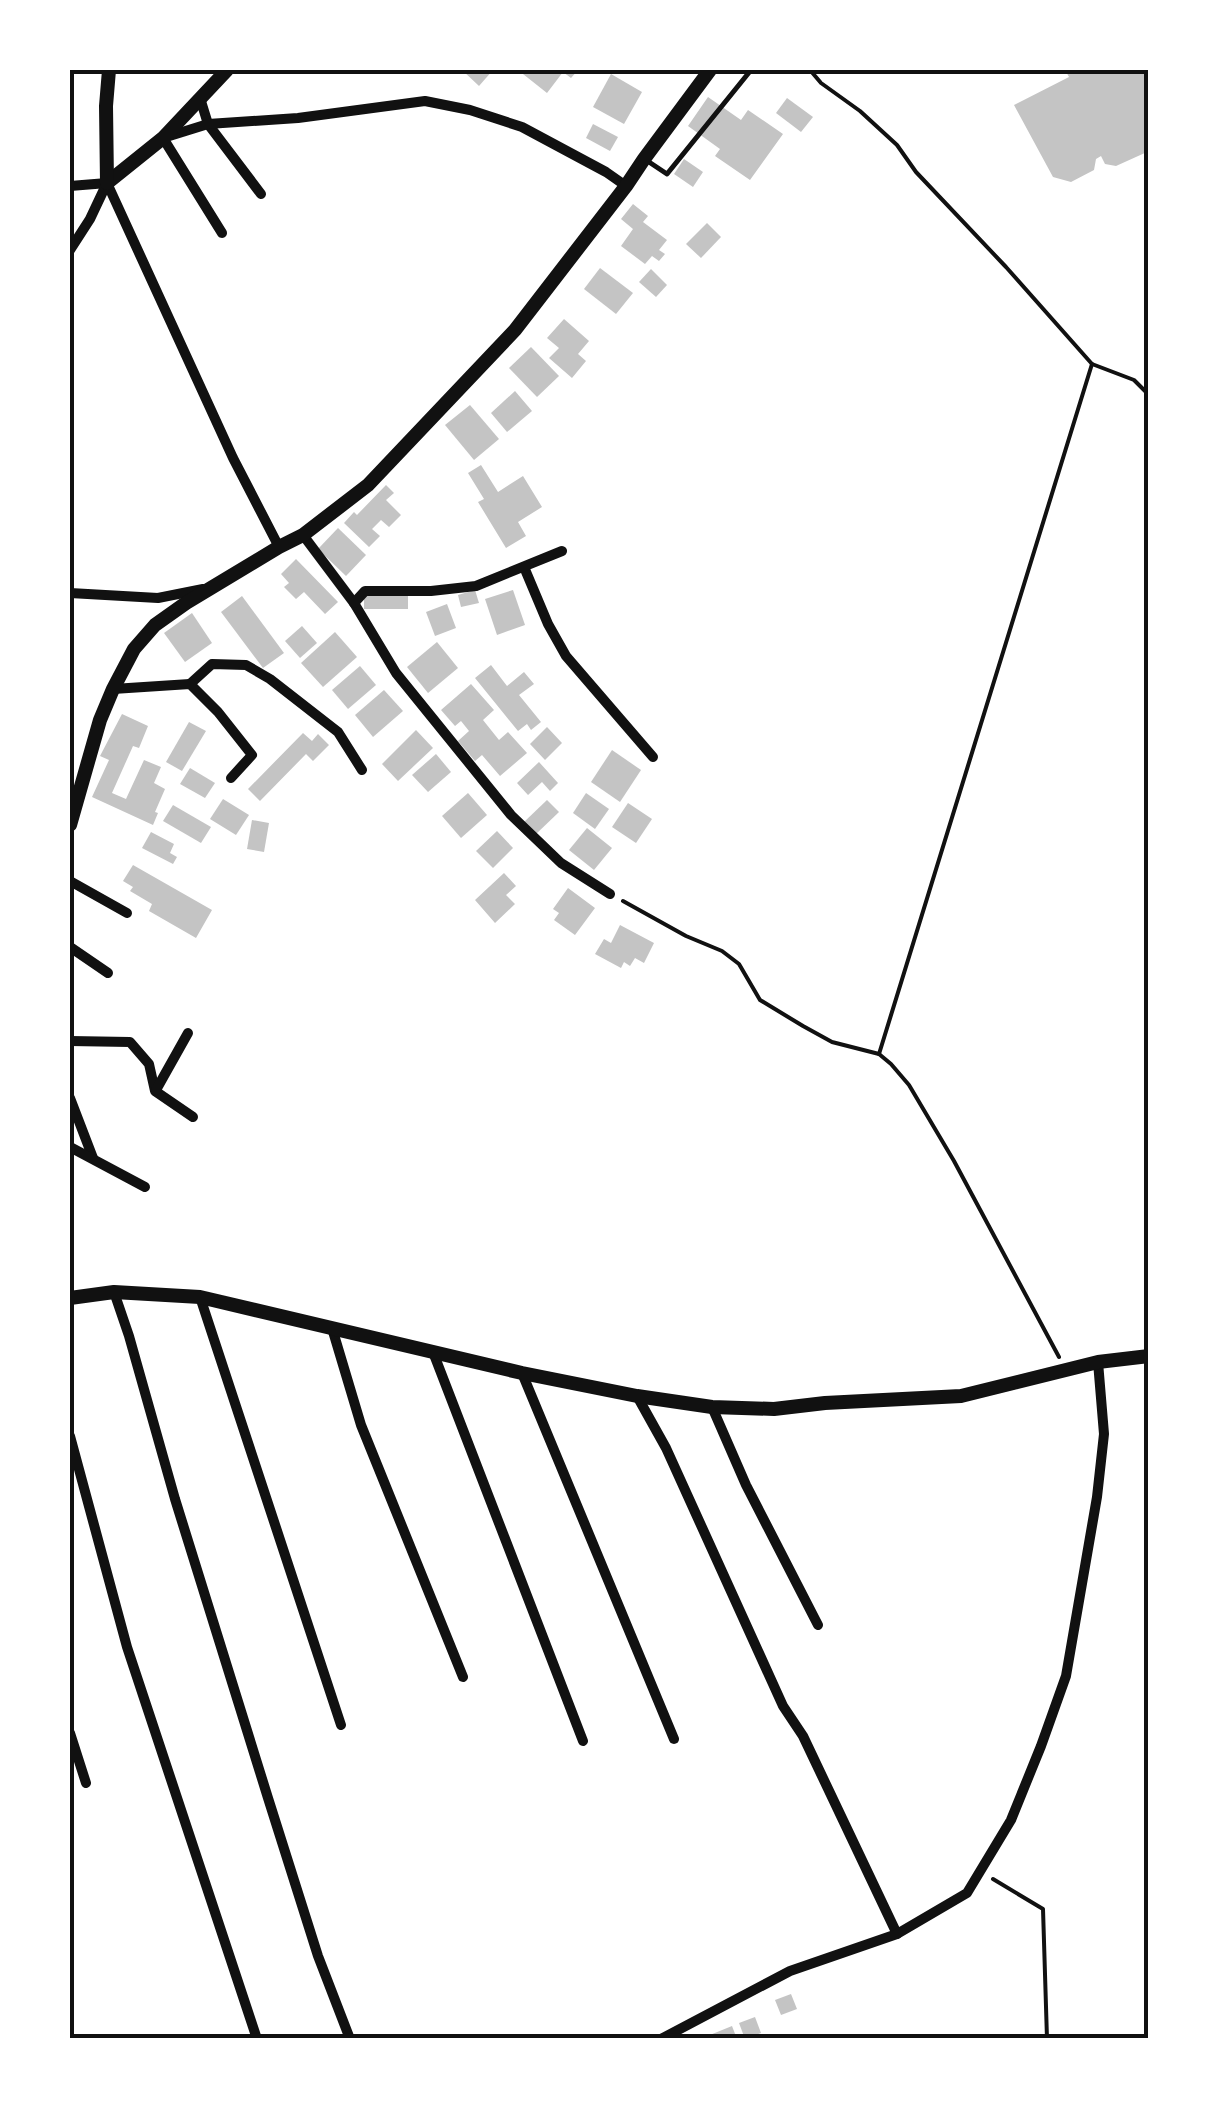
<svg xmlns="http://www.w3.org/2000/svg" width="1219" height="2109" viewBox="0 0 1219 2109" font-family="Mulish,sans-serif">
	<rect width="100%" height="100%" fill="#fff"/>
	<!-- building -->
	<g fill="#c4c4c4">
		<polygon points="462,70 493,70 479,86"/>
		<polygon points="526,70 578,70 571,78 563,72 547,93 523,74"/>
		<polygon points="1065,70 1149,70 1149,142 1147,152 1116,166 1105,164 1101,156 1096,159 1094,170 1071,182 1053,177 1014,105 1069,77"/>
		<polygon points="611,74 642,92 624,124 593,107"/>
		<polygon points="708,97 741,120 748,110 783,134 750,180 715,156 720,149 688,126"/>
		<polygon points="787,98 813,117 801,132 776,113"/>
		<polygon points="593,124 618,137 610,151 586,138"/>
		<polygon points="684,159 703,172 693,187 674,174"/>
		<polygon points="633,204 648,216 643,222 667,240 659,250 665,254 659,261 652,256 645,264 621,246 633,229 621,219"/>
		<polygon points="707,223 721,237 701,258 686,244"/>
		<polygon points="600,268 633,293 616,314 584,289"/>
		<polygon points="651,269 667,285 656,297 639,282"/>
		<polygon points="564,319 589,341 578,354 586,361 572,378 549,358 559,348 547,338"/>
		<polygon points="531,347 559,376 537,397 509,368"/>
		<polygon points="515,391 532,411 507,432 491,413"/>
		<polygon points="470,405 499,439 474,460 445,425"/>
		<polygon points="481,465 498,492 523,476 542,507 518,522 526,536 506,548 478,502 484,499 468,473"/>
		<polygon points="386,485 394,493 386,500 401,515 389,527 381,520 372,529 380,536 369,547 344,523 354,512 357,515"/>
		<polygon points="338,528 366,555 346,576 318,549"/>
		<polygon points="296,559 338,602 325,614 304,592 296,599 284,587 289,583 281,574"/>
		<polygon points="475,590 479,603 461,607 458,595"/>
		<polygon points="513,590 525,625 497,635 485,599"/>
		<polygon points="242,596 284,653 263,668 221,612"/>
		<rect x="364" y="596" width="44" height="13"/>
		<polygon points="447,604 456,628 435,636 426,612"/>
		<polygon points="192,613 212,643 185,662 164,633"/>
		<polygon points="302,626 317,643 300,658 285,641"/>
		<polygon points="335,632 357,657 323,687 301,663"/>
		<polygon points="437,642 458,668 428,693 407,667"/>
		<polygon points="491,665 507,686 524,672 534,684 519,695 541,722 531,730 527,724 518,731 475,678"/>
		<polygon points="360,666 376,685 348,709 332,690"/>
		<polygon points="471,684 494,710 483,720 499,740 508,732 527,753 500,776 482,755 475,761 458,741 469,731 461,721 455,726 441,710"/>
		<polygon points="384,690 403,711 373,737 355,715"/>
		<polygon points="122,714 148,726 139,748 133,746 112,793 126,799 144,760 161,767 154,783 165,789 155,812 158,813 153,825 92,797 109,760 100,756"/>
		<polygon points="189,722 206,731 182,771 166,762"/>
		<polygon points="547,727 562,743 545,760 530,744"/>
		<polygon points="416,730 433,748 398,781 382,764"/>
		<polygon points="303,733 312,741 318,734 329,745 313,761 306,754 260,801 248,789"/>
		<polygon points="612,750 641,770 620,802 591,782"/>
		<polygon points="436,754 451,772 428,792 412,775"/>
		<polygon points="539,762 558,783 550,791 542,782 528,795 517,783"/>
		<polygon points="190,768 215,783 205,798 180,784"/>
		<polygon points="468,793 487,815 461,838 442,816"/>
		<polygon points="586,793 609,809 595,829 573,813"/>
		<polygon points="223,799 249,815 236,835 210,819"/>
		<polygon points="547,800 559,812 535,835 523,823"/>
		<polygon points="628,803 652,819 636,843 612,827"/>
		<polygon points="173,805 211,827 201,843 163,821"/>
		<polygon points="252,820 269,823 264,852 247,849"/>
		<polygon points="587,828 612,848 594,870 569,850"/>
		<polygon points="497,831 513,848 493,868 476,851"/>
		<polygon points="151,832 174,844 170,853 177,857 173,864 142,848"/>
		<polygon points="133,865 212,910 196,938 149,911 152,904 130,891 133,887 123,881"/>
		<polygon points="504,873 516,886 506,895 515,904 495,923 475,900"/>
		<polygon points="568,888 595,908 575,935 554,920 559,913 553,909"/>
		<polygon points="620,925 654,943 644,963 635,958 630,966 624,962 621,968 595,954 604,939 611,943"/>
		<polygon points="791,1994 797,2009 781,2015 775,2000"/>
		<polygon points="755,2017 761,2033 745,2039 739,2023"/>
		<polygon points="732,2026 737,2039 700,2039"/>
	</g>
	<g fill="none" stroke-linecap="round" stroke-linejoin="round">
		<!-- path -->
		<g stroke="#111" stroke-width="4">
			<polyline points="810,70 821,83 860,111 897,145 916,172 1006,267 1092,364 1134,380 1149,395"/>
			<polyline points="623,901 686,936 722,951 739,964 760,1000 803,1026 832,1042 879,1054 891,1064 909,1085 954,1161 1059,1357"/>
			<polyline points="879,1054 1092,364"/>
			<polyline points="993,1879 1043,1909 1047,2039"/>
		</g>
		<!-- service -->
		<polyline stroke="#111" stroke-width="5" points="646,160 667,174 751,70"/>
		<!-- minor -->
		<g stroke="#111" stroke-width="10">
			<polyline points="200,98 208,124 261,194"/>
			<polyline points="107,183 233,458 279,547"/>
			<polyline points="70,186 107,183"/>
			<polyline points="222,233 163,138 208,124 298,118 425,101 470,110 522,127 606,172 626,186"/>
			<polyline points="70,250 90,219 107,183"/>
			<polyline points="303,535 354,603 396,673 511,815 561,863 610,894"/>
			<polyline points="524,567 548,624 566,656 653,757"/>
			<polyline points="70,593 158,598 203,589"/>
			<polyline points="354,603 365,591 431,591 476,586 562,551"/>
			<polyline points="190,684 212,664 246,665 270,679 338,732 362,770"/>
			<polyline points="113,689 190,684 218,712 252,755 231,778"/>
			<polyline points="70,881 127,913"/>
			<polyline points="70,947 108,973"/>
			<polyline points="70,1041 130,1042 149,1064 155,1091 193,1117"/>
			<polyline points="156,1090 188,1033"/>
			<polyline points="70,1098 93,1158"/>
			<polyline points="70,1147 145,1187"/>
			<polyline points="114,1292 129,1336 175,1499 268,1798 318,1956 350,2039"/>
			<polyline points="200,1297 341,1725"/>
			<polyline points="332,1328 361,1425 463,1677"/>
			<polyline points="433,1352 583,1741"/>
			<polyline points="522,1373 674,1739"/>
			<polyline points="637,1396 666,1448 783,1706 803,1736 897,1934"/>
			<polyline points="712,1407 746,1485 818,1625"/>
			<polyline points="70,1436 127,1647 257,2039"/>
			<polyline points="70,1733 86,1783"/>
			<polyline points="661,2039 790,1971 897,1934 967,1893 1011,1820 1041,1746 1066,1676 1097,1497 1104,1434 1098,1362"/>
		</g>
		<!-- tertiary -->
		<g stroke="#111" stroke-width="14">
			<polyline points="107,183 163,138 227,70"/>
			<polyline points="107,183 106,106 109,70"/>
			<polyline points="70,825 100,720 113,689 134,649 155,625 186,603 279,547 303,535 368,485 515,330 626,186 644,159 710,70"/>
			<polyline points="70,1298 114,1292 200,1297 522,1373 637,1396 712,1407 774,1409 825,1403 961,1396 1098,1362 1149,1356"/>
		</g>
	</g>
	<!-- border -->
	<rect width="1219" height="2109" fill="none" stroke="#ffffff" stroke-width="145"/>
	<rect x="72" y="72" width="1074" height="1964" fill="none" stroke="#111" stroke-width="4"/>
</svg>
